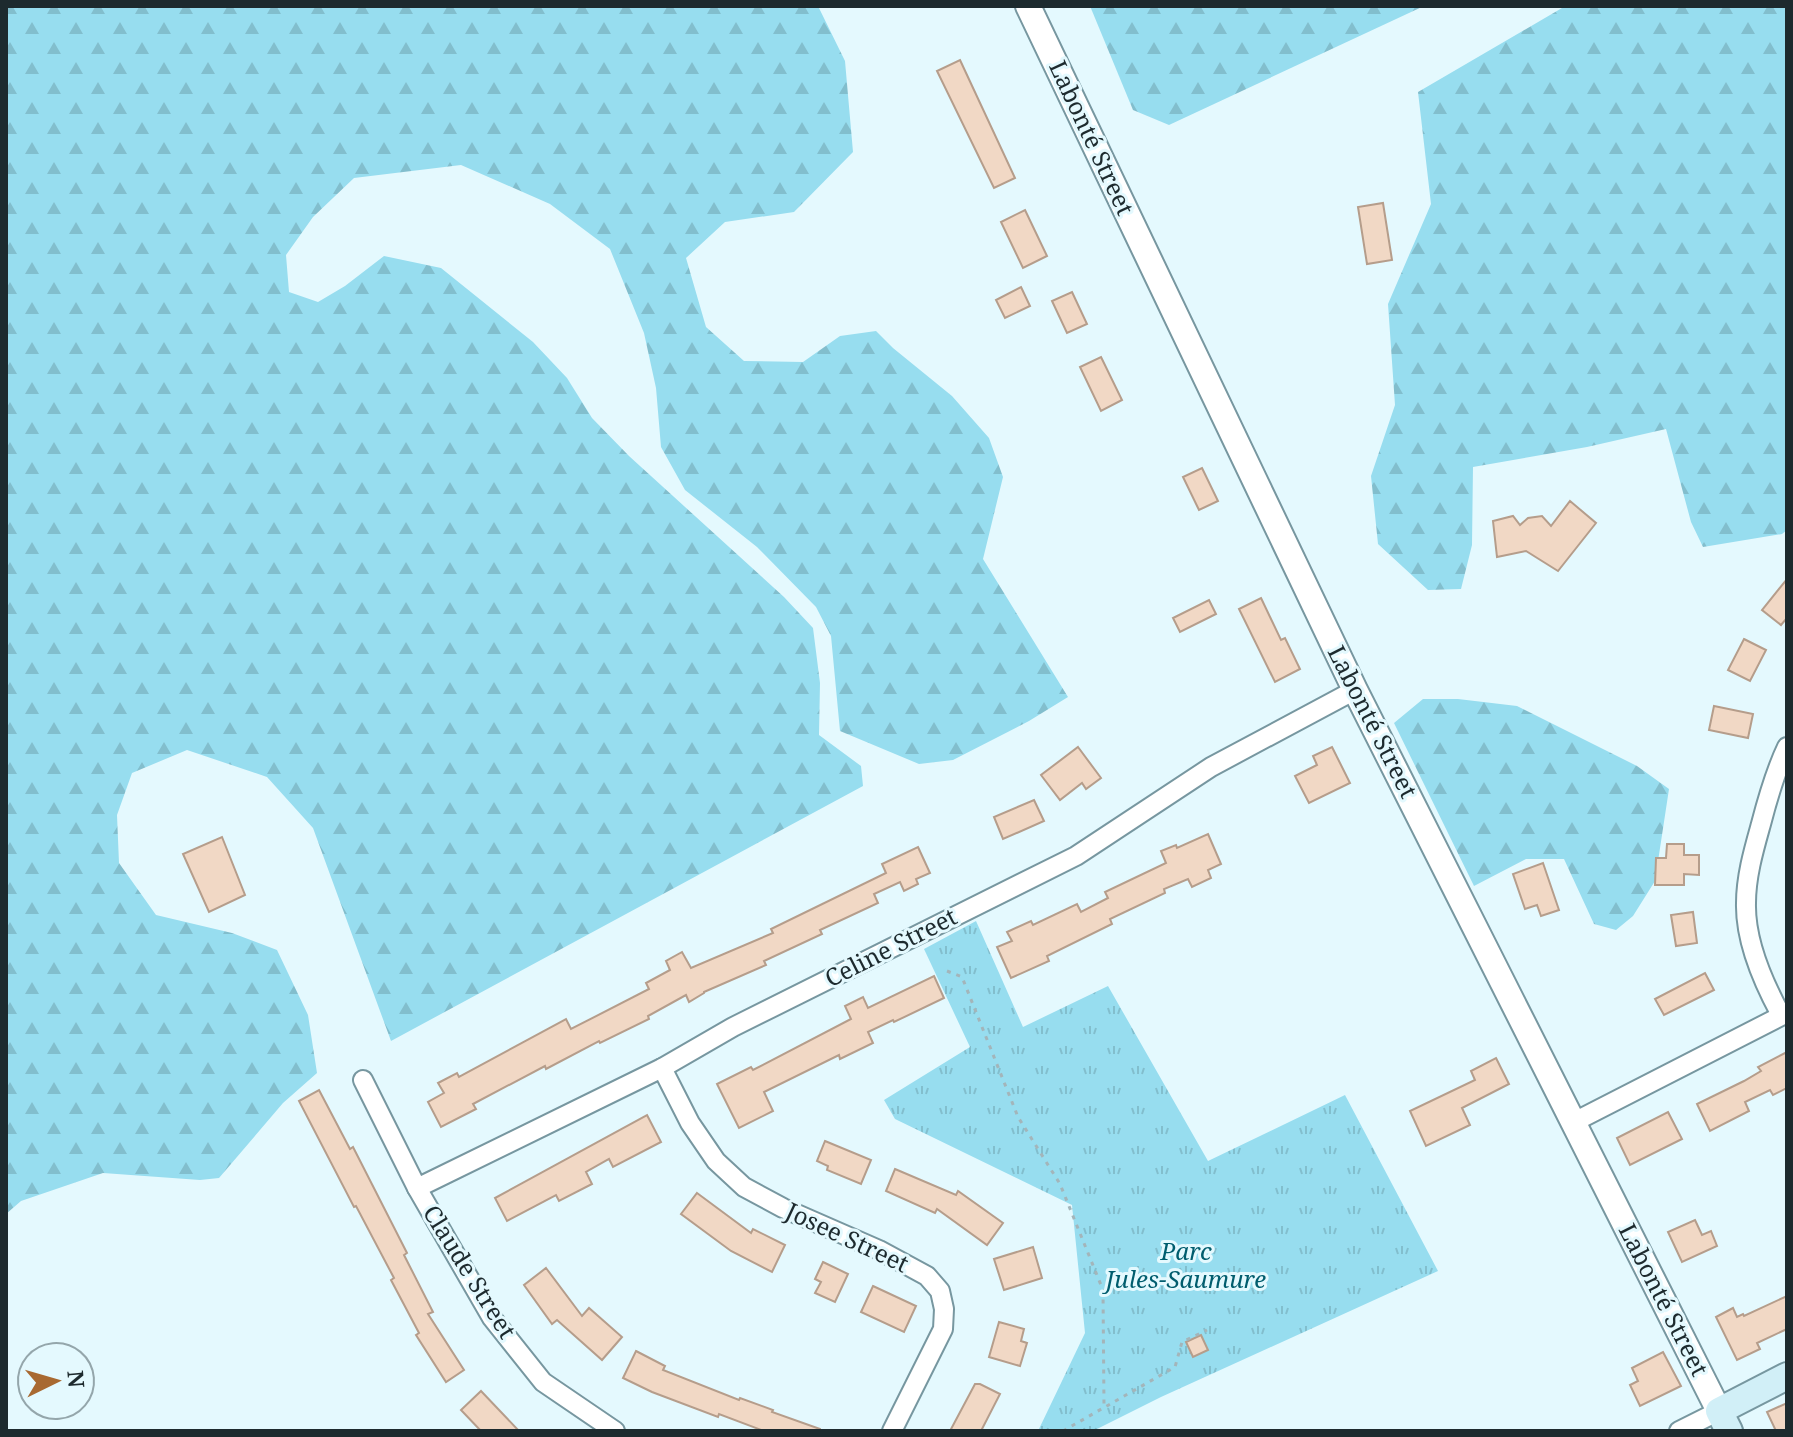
<svg xmlns="http://www.w3.org/2000/svg" width="1793" height="1437" viewBox="0 0 1793 1437" font-family="'Noto Serif',serif">
	<defs>
		<pattern id="grass-tufts" width="24" height="20" patternUnits="userSpaceOnUse" patternTransform="scale(2)"><rect width="24" height="20" fill="#97ddef"/><path d="M3 7l-1-3M5 7V3M7 7l1-3M15 17l-1-3M17 17v-4M19 17l1-3" fill="none" stroke="#82becd"/></pattern>
		<pattern id="forest-firs" width="22" height="20" patternUnits="userSpaceOnUse" patternTransform="scale(2)"><rect width="22" height="20" fill="#97ddef"/><path d="M5 1l3.5 6h-7zM16 11l3.5 6h-7z" fill="#82becd"/></pattern>
	</defs>
	<rect width="100%" height="100%" fill="#e4f9fe"/>
	<!-- grass -->
	<polygon fill="url(#grass-tufts)" points="976,921 1023,1027 1108,986 1208,1161 1345,1095 1438,1271 1161,1397 1093,1431 1038,1431 1085,1333 1072,1205 895,1119 884,1100 970,1047 924,949"/>
	<!-- forest -->
	<g fill="url(#forest-firs)">
		<polygon points="6,6 818,6 845,61 853,152 794,212 725,222 686,258 706,327 744,361 803,362 840,336 876,331 893,348 952,396 989,438 1003,477 983,559 1068,697 1029,721 953,760 919,764 840,731 831,636 816,607 757,547 685,490 661,447 656,388 644,333 610,249 550,204 461,165 354,178 313,217 286,255 289,292 318,302 345,286 384,256 441,268 533,342 567,378 592,418 629,456 784,597 813,628 820,683 819,735 861,766 863,786 391,1041 313,828 267,777 187,750 132,773 117,815 119,863 156,915 232,933 277,950 308,1015 317,1073 283,1103 219,1178 200,1180 103,1173 21,1201 6,1214"/>
		<polygon points="1090,6 1424,6 1169,125 1133,110"/>
		<polygon points="1562,6 1787,6 1787,530 1782,534 1703,547 1691,522 1666,429 1587,447 1473,467 1472,545 1461,589 1428,590 1378,544 1371,476 1395,405 1388,304 1431,204 1418,92 1562,8"/>
		<polygon points="1423,699 1458,699 1517,706 1637,766 1669,789 1655,881 1633,916 1616,930 1594,924 1564,859 1526,859 1474,886 1394,723"/>
	</g>
	<!-- building -->
	<g fill="#f1d8c5" stroke="#b59d8b" stroke-width="2">
		<polygon points="960,60 1015,178 994,188 937,71"/>
		<polygon points="1383,203 1392,260 1367,264 1358,207"/>
		<polygon points="1025,210 1047,256 1023,268 1001,222"/>
		<polygon points="1021,287 1030,306 1005,318 996,300"/>
		<polygon points="1072,292 1087,324 1067,333 1052,301"/>
		<polygon points="1101,357 1122,400 1101,411 1080,367"/>
		<polygon points="1202,468 1218,501 1199,510 1183,477"/>
		<polygon points="1570,501 1596,523 1558,571 1526,551 1497,557 1493,521 1513,516 1520,525 1528,518 1542,516 1551,526"/>
		<polygon points="1787,579 1787,618 1781,625 1762,610"/>
		<polygon points="1261,598 1281,640 1285,638 1300,669 1275,682 1239,609"/>
		<polygon points="1209,600 1216,614 1180,632 1173,618"/>
		<polygon points="1744,639 1766,650 1750,681 1728,670"/>
		<polygon points="1714,706 1753,714 1748,738 1709,730"/>
		<polygon points="1078,747 1101,778 1086,789 1082,783 1060,800 1041,775"/>
		<polygon points="1332,747 1350,783 1309,803 1295,776 1317,765 1313,756"/>
		<polygon points="1034,800 1044,821 1003,839 994,817"/>
		<polygon points="1208,834 1221,864 1208,870 1211,878 1192,887 1188,879 1164,889 1165,893 1110,919 1112,924 1047,956 1049,961 1011,978 997,947 1012,941 1007,932 1031,921 1033,925 1077,904 1081,912 1108,898 1105,892 1166,863 1161,851 1176,845 1177,848"/>
		<polygon points="222,837 245,895 209,912 183,854"/>
		<polygon points="1667,844 1684,844 1684,855 1699,855 1699,875 1684,874 1684,885 1655,885 1656,858 1666,858"/>
		<polygon points="918,847 930,873 916,879 918,884 904,891 900,882 874,894 878,903 820,930 822,934 764,961 766,965 704,992 704,993 689,1002 686,995 648,1016 649,1019 600,1043 599,1041 546,1069 545,1066 473,1104 476,1109 441,1127 428,1102 444,1093 438,1083 457,1073 459,1077 566,1019 571,1029 649,989 646,983 670,970 666,961 682,952 691,968 773,933 771,929 886,873 882,864"/>
		<polygon points="1543,863 1559,910 1541,916 1537,905 1525,909 1513,874"/>
		<polygon points="1693,912 1697,943 1676,946 1671,915"/>
		<polygon points="1705,973 1714,990 1664,1015 1655,999"/>
		<polygon points="934,976 944,998 894,1022 893,1020 868,1032 873,1043 840,1059 839,1055 764,1092 773,1111 739,1128 717,1084 751,1067 753,1070 851,1019 845,1006 863,997 868,1008"/>
		<polygon points="1787,1052 1787,1088 1773,1095 1770,1090 1745,1102 1749,1111 1710,1131 1697,1104 1744,1081 1761,1071 1758,1067"/>
		<polygon points="1496,1058 1509,1084 1462,1108 1470,1125 1426,1146 1410,1111 1475,1080 1471,1071"/>
		<polygon points="319,1090 350,1149 353,1147 407,1253 404,1255 433,1312 428,1314 464,1370 446,1382 416,1335 419,1333 391,1280 394,1278 356,1206 354,1207 299,1101"/>
		<polygon points="1668,1112 1682,1139 1630,1165 1617,1138"/>
		<polygon points="647,1115 661,1142 613,1167 609,1159 586,1172 592,1184 559,1201 556,1195 507,1221 495,1198"/>
		<polygon points="825,1141 871,1160 861,1184 827,1170 828,1166 817,1161"/>
		<polygon points="895,1169 956,1195 958,1191 1003,1223 987,1245 937,1209 935,1213 886,1191"/>
		<polygon points="697,1193 751,1233 753,1229 785,1245 772,1272 731,1251 681,1214"/>
		<polygon points="1695,1220 1702,1235 1711,1231 1717,1246 1682,1262 1668,1232"/>
		<polygon points="1033,1247 1042,1278 1004,1290 994,1259"/>
		<polygon points="823,1262 848,1274 835,1302 815,1293 821,1282 815,1279"/>
		<polygon points="546,1268 582,1316 589,1308 622,1337 602,1360 557,1320 552,1324 524,1285"/>
		<polygon points="873,1286 916,1306 904,1332 861,1312"/>
		<polygon points="1787,1296 1787,1329 1757,1343 1760,1349 1737,1360 1716,1317 1733,1308 1737,1317 1743,1314 1744,1316"/>
		<polygon points="999,1322 1024,1329 1021,1341 1027,1343 1020,1366 989,1357"/>
		<polygon points="1201,1335 1208,1350 1193,1357 1186,1342"/>
		<polygon points="636,1351 665,1366 663,1370 739,1400 740,1398 773,1410 772,1412 820,1429 820,1431 764,1431 719,1414 718,1417 652,1392 623,1378"/>
		<polygon points="1663,1352 1681,1386 1640,1406 1630,1385 1638,1381 1632,1368"/>
		<polygon points="975,1384 980,1384 1000,1394 981,1431 950,1431"/>
		<polygon points="481,1391 519,1431 481,1431 461,1410"/>
		<polygon points="1787,1403 1787,1431 1776,1431 1767,1412"/>
	</g>
	<g fill="none" stroke-linecap="round" stroke-linejoin="round">
		<defs>
			<g id="minor">
				<path d="M1781 1015C1764 984 1745 940 1746 903 1746 876 1754 849 1761 824 1768 797 1775 772 1787 747"/>
				<polyline points="662,1068 690,1123 716,1161 744,1187 783,1208 879,1250 927,1276 940,1291 944,1309 943,1329 892,1431"/>
				<polyline points="363,1080 417,1188 492,1318 543,1382 615,1431"/>
				<polyline points="1574,1122 1787,1013"/>
				<polyline points="417,1188 662,1068 733,1027 1076,856 1211,767 1355,690"/>
				<polyline points="1679,1431 1719,1411"/>
			</g>
			<polyline id="tertiary" points="1028,6 1355,690 1719,1411"/>
			<polyline id="secondary" points="1729,1431 1719,1411 1787,1376"/>
		</defs>
		<!-- minor casing -->
		<use href="#minor" stroke="#7797a0" stroke-width="22"/>
		<!-- tertiary casing -->
		<use href="#tertiary" stroke="#7797a0" stroke-width="28"/>
		<!-- secondary casing -->
		<use href="#secondary" stroke="#7797a0" stroke-width="30"/>
		<!-- path -->
		<g stroke="#a3b5ba" stroke-width="3" stroke-dasharray="4 6" stroke-linecap="butt">
			<polyline points="947,971 962,977 1018,1117 1060,1184 1103,1290 1104,1407"/>
			<polyline points="1063,1431 1175,1367 1182,1342 1207,1330"/>
		</g>
		<!-- minor -->
		<use href="#minor" stroke="#fff" stroke-width="18"/>
		<!-- tertiary -->
		<use href="#tertiary" stroke="#fff" stroke-width="24"/>
		<!-- secondary -->
		<use href="#secondary" stroke="#d1eff7" stroke-width="26"/>
	</g>
	<g text-anchor="middle" stroke-width="6" stroke-linejoin="round" paint-order="stroke">
		<!-- street labels -->
		<g font-size="24" fill="#1d2a2e" stroke="#e4f9fe">
			<text transform="translate(1091 138) rotate(65)" y="8">Labonté Street</text>
			<text transform="translate(1372 722) rotate(63)" y="8">Labonté Street</text>
			<text transform="translate(891 948) rotate(-27)" y="8">Celine Street</text>
			<text transform="translate(847 1238) rotate(25)" y="8">Josee Street</text>
			<text transform="translate(469 1272) rotate(58)" y="8">Claude Street</text>
			<text transform="translate(1663 1300) rotate(63)" y="8">Labonté Street</text>
		</g>
		<!-- park labels -->
		<g font-size="24" font-style="italic" fill="#015d6e" stroke="#e4f9fe">
			<text x="1186" y="1260">Parc<tspan x="1186" dy="28">Jules-Saumure</tspan></text>
		</g>
	</g>
	<!-- border -->
	<rect width="1793" height="1437" fill="none" stroke="#1d2a2e" stroke-width="16"/>
	<!-- north arrow -->
	<g transform="translate(56 1381) rotate(85)"><circle r="38" fill="#e4f9fe" stroke="#94a6ab" stroke-width="2"/>
	<path d="M0-6L14 30L0 20L-14 30Z" fill="#a86931"/>
	<text y="-12" font-size="22" font-weight="bold" text-anchor="middle" fill="#1d2a2e">N</text>
	</g>
</svg>
